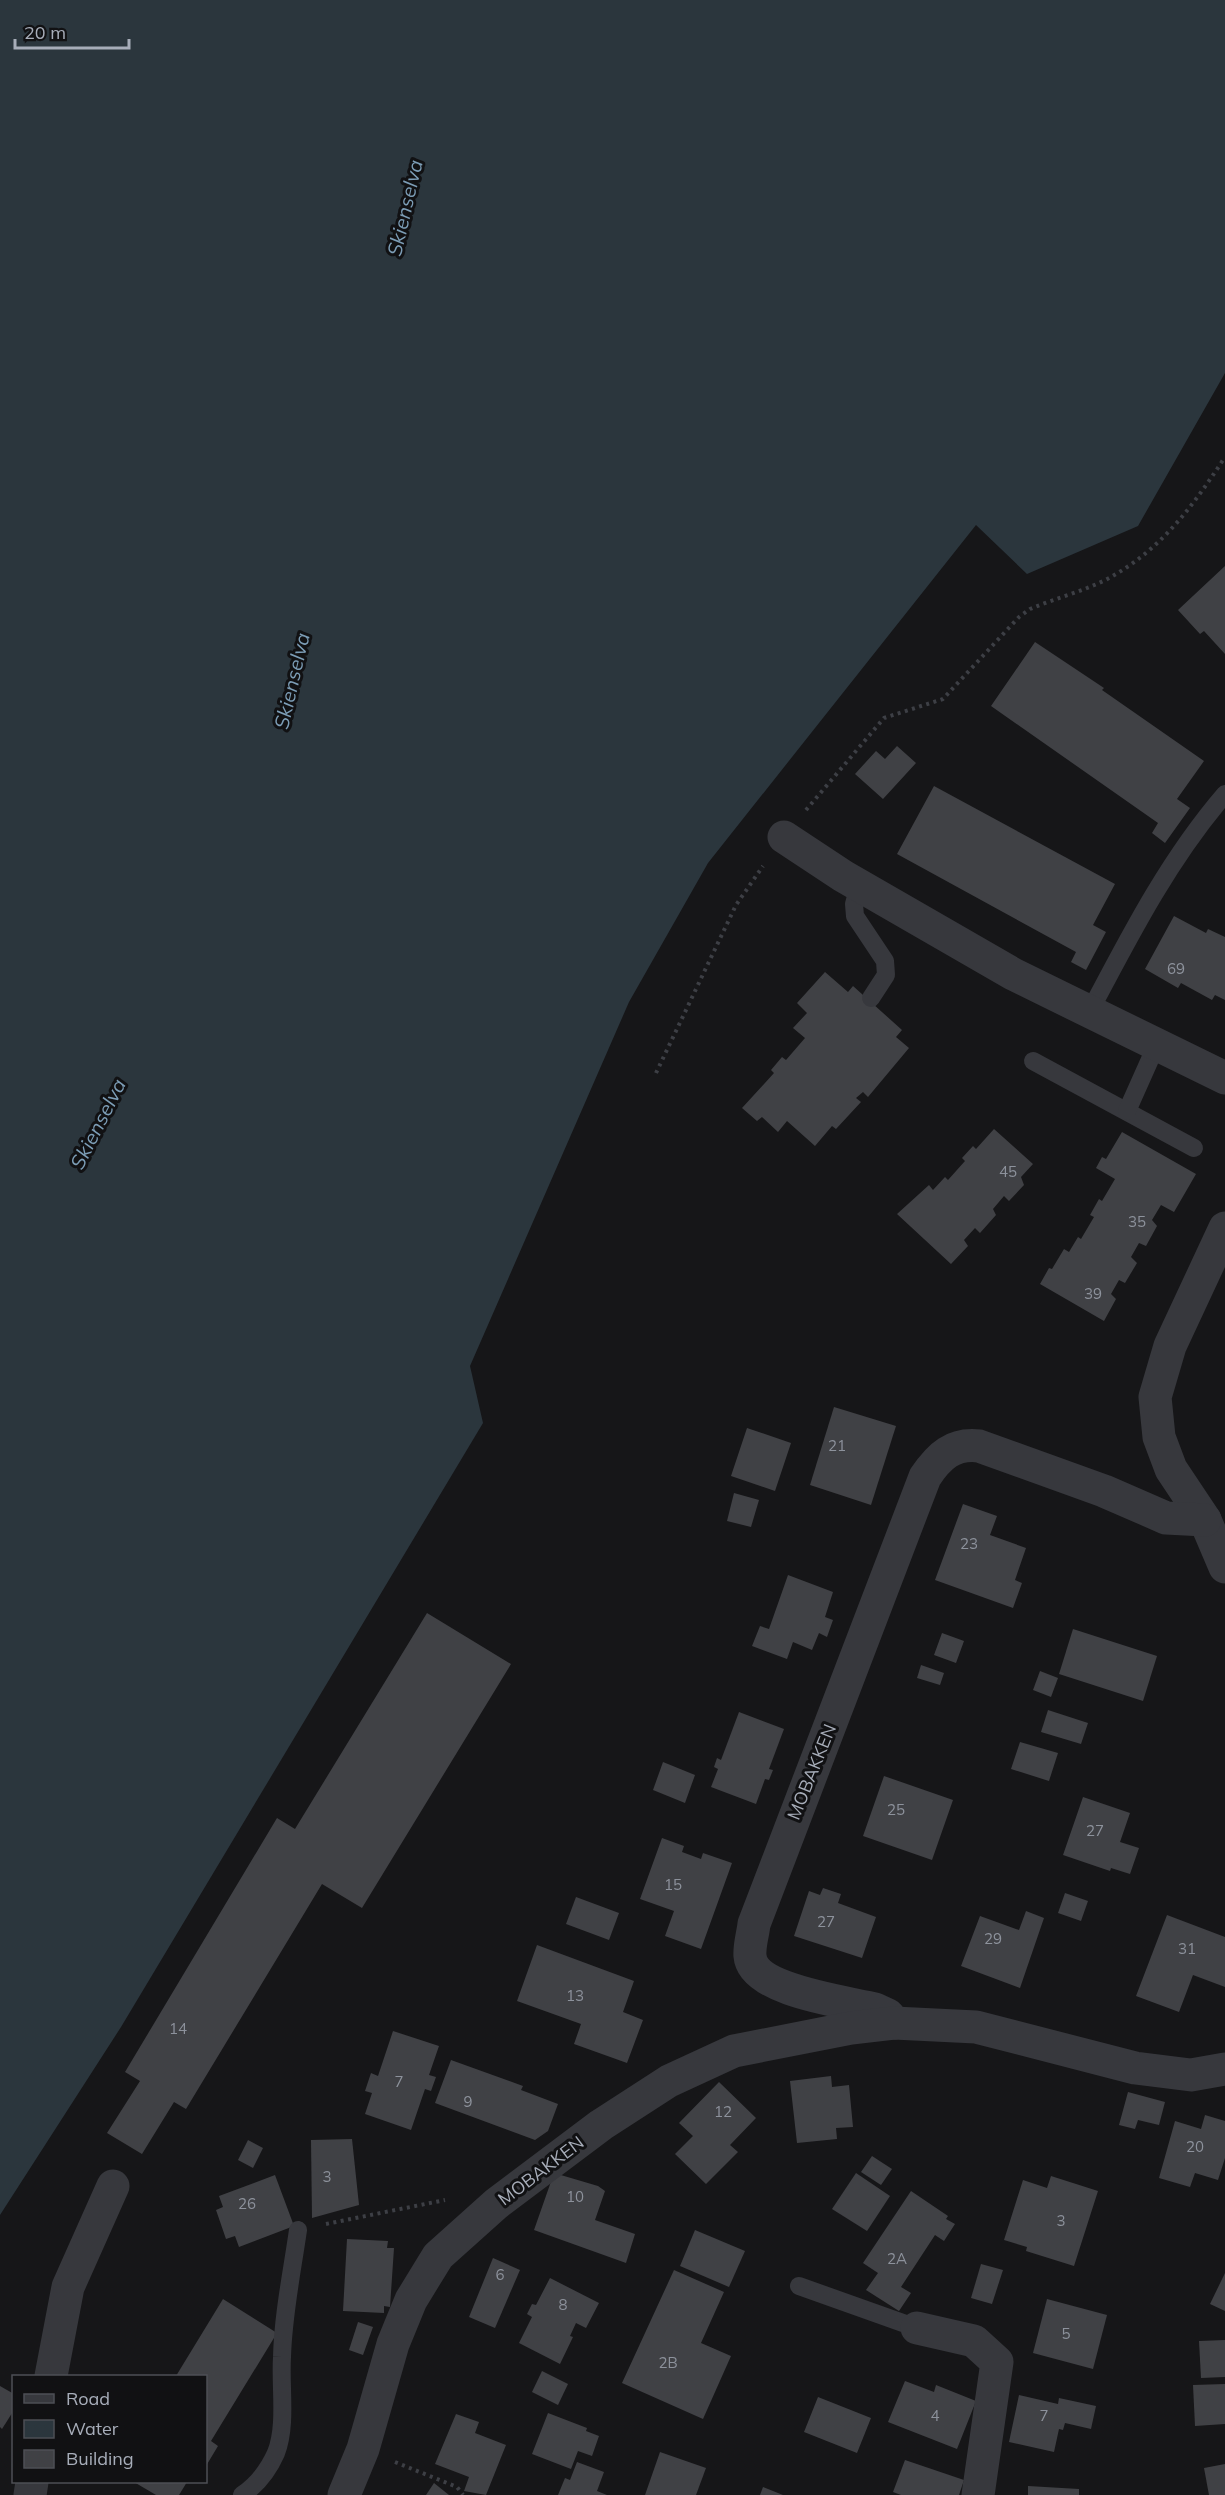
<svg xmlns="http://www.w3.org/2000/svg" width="1225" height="2495" viewBox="0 0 1225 2495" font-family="Mulish,sans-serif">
	<rect width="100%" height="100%" fill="#161618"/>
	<!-- water -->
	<polygon fill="#2b363d" points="0,0 1225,0 1225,373 1138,526 1027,574 976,525 708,863 629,1002 470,1366 483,1423 121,2027 0,2215"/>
	<!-- building -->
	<g fill="#404145">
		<polygon points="1225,566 1225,654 1204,631 1200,634 1178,610"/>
		<polygon points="1035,642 1104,688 1102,690 1204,761 1177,799 1190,808 1165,843 1152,833 1158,823 991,706"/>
		<polygon points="897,746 916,763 883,799 855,774 876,751 885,759"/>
		<polygon points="934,786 1115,884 1093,925 1106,932 1086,970 1071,962 1076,952 897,854"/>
		<polygon points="1174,916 1206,933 1208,929 1225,937 1225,1000 1215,995 1212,1000 1181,983 1178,988 1145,969"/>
		<polygon points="825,972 848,992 853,986 902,1030 896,1037 909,1048 868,1097 863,1092 856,1098 861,1102 836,1129 832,1126 815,1146 787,1121 778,1132 762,1117 757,1121 742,1108 774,1073 771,1070 782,1057 786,1060 805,1038 793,1028 807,1013 797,1003"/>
		<polygon points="994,1129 1033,1164 1021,1177 1024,1185 1009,1201 1004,1196 993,1209 996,1215 980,1233 975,1228 964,1240 968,1246 951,1264 897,1214 929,1185 933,1190 945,1177 948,1180 965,1161 962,1158 973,1146 976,1149"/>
		<polygon points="1122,1132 1196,1174 1174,1212 1161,1205 1152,1220 1157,1226 1146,1246 1139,1243 1131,1257 1137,1263 1125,1283 1119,1280 1111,1294 1116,1299 1104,1321 1040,1284 1049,1268 1052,1269 1064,1249 1069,1252 1078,1237 1081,1239 1094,1217 1090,1215 1099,1199 1102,1201 1115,1179 1096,1168 1102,1157 1106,1159"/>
		<polygon points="834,1407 896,1426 871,1505 810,1485"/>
		<polygon points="747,1428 791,1443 775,1491 731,1476"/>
		<polygon points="734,1493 759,1500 751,1527 727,1521"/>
		<polygon points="963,1504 997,1516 990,1535 1026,1548 1015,1580 1022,1583 1013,1608 935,1580"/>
		<polygon points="788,1575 833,1592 825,1617 833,1620 827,1637 819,1633 812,1650 793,1642 787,1659 752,1646 760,1626 769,1629"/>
		<polygon points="427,1613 511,1664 362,1908 322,1884 186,2109 174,2102 142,2154 107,2133 140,2081 125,2072 277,1818 295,1829"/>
		<polygon points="1073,1629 1157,1656 1143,1701 1059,1674"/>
		<polygon points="942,1633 964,1641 956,1663 934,1655"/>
		<polygon points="921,1665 944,1673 940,1685 917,1678"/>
		<polygon points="1040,1671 1058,1678 1051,1697 1033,1690"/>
		<polygon points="1048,1710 1088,1723 1081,1744 1041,1732"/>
		<polygon points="739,1712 784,1729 769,1769 773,1770 769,1780 765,1779 756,1804 711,1787 718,1769 714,1767 717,1758 721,1760"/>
		<polygon points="1020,1742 1058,1753 1049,1781 1011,1769"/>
		<polygon points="663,1762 695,1775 685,1803 653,1790"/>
		<polygon points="884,1776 953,1800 932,1860 863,1836"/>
		<polygon points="1083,1797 1130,1813 1120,1842 1139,1848 1130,1874 1111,1868 1110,1871 1063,1855"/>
		<polygon points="662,1838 684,1846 682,1852 701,1859 703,1853 732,1863 701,1949 665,1936 674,1911 640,1899"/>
		<polygon points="823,1888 841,1894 838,1903 876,1917 862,1958 794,1936 809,1891 820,1895"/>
		<polygon points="1065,1893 1088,1901 1081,1921 1058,1913"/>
		<polygon points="576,1897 619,1913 609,1940 566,1924"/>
		<polygon points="1026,1911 1044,1918 1020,1988 961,1966 980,1916 1019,1930"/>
		<polygon points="1167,1915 1225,1937 1225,1987 1193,1975 1179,2012 1136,1996"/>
		<polygon points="537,1945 634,1981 623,2012 643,2020 627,2063 574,2044 581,2024 517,2001"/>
		<polygon points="393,2031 439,2046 429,2075 436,2077 431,2091 425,2089 411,2130 365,2114 372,2093 365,2091 371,2073 378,2076"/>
		<polygon points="451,2060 523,2086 521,2090 558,2104 548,2131 535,2140 435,2103"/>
		<polygon points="831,2076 832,2087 849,2085 853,2127 836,2128 837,2139 797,2143 790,2081"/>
		<polygon points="719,2082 756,2118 730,2145 738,2152 706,2184 675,2154 693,2136 679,2123"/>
		<polygon points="1128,2092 1165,2102 1159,2125 1138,2120 1135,2129 1119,2125"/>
		<polygon points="1205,2115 1225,2121 1225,2158 1218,2180 1195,2173 1190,2187 1159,2178 1175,2121 1201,2129"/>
		<polygon points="352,2139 359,2205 312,2218 311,2140"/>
		<polygon points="248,2140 263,2148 253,2168 238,2160"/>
		<polygon points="872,2156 892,2169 881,2185 861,2172"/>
		<polygon points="554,2173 598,2186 605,2191 595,2220 635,2234 626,2263 534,2230"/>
		<polygon points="856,2173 890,2196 867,2231 832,2209"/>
		<polygon points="275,2175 294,2226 239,2247 235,2236 226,2239 216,2210 223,2207 219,2196"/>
		<polygon points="1051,2176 1098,2191 1074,2266 1026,2251 1027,2247 1004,2240 1023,2180 1047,2188"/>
		<polygon points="911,2191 948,2216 946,2219 955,2224 944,2241 935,2235 901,2287 911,2293 899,2311 866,2290 878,2273 863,2263"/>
		<polygon points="695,2230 745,2251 729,2287 680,2266"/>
		<polygon points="347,2239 388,2241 387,2248 394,2248 390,2307 384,2306 384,2313 343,2311"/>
		<polygon points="493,2258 520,2270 495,2328 469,2317"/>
		<polygon points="981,2264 1003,2270 992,2304 971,2298"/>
		<polygon points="674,2270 724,2292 701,2343 731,2356 703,2419 622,2383"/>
		<polygon points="1225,2273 1225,2311 1210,2304"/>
		<polygon points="550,2278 599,2303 586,2328 576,2323 570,2336 573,2337 560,2364 519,2343 532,2317 527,2314 532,2304 536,2305"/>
		<polygon points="223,2299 277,2333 211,2441 218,2446 206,2466 206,2376 176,2376"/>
		<polygon points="1047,2299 1107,2315 1093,2369 1033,2353"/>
		<polygon points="358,2322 373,2327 363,2355 349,2350"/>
		<polygon points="1225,2340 1225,2377 1201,2378 1199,2341"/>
		<polygon points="542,2371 568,2384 558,2405 532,2392"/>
		<polygon points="905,2381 934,2392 936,2385 976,2401 957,2449 888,2422"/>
		<polygon points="1225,2384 1225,2424 1195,2426 1193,2385"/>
		<polygon points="0,2386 14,2394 14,2410 2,2429 0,2427"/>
		<polygon points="1019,2395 1058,2404 1059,2398 1096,2406 1091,2429 1065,2423 1063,2430 1059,2429 1054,2452 1009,2442"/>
		<polygon points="818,2397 871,2418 857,2453 804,2432"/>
		<polygon points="548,2413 587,2428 586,2431 599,2436 592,2456 578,2451 571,2469 532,2454"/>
		<polygon points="456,2414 479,2422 475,2433 506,2445 486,2495 464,2491 469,2477 435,2464"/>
		<polygon points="660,2452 706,2468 696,2495 645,2495"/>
		<polygon points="905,2460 964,2480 959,2495 901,2495 893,2492"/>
		<polygon points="577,2462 604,2472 597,2491 607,2495 558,2495 565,2478 570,2480"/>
		<polygon points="1225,2464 1225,2495 1209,2495 1204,2468"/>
		<polygon points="134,2482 187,2482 179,2495 156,2495"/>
		<polygon points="434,2483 449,2495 426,2495"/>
		<polygon points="1028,2486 1079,2489 1079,2495 1028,2495"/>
		<polygon points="763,2487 783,2495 760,2495"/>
	</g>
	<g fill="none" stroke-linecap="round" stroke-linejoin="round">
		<!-- path -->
		<g stroke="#3d3f45" stroke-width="4" stroke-dasharray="3 4.5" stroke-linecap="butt">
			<path d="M806 810 884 718 943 699 1019 617 1030 609C1058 597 1090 590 1116 574 1164 546 1195 503 1225 457"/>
			<polyline points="656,1073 736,905 763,866"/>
			<polyline points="326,2224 445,2200"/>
			<polyline points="395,2462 457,2487 463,2495"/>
		</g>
		<!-- lane -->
		<g stroke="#37383d" stroke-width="18">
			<polyline points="859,885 854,904 855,916 885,961 886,975 871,998"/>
			<path d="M1090 1011C1130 935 1169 859 1225 794"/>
			<polyline points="1033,1061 1194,1148"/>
			<polyline points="1127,1111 1156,1046"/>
			<polyline points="799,2286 917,2328"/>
			<path d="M242 2495C258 2484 268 2471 276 2453 287 2425 280 2387 282 2357 283 2315 292 2272 298 2230"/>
		</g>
		<!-- street -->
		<g stroke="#37383d" stroke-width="33">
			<polyline points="784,837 843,876 1013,974 1225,1078"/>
			<polyline points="1225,1228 1170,1346 1155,1397 1159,1437 1171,1469 1205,1520 1225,1567"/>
			<path d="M894 2023 888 2015 875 2009C847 2002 753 1991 750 1956 749 1946 753 1934 754 1924L925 1477C939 1456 953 1443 979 1446L1104 1491 1166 1518 1205 1520"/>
			<polyline points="917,2328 974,2341 997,2362 978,2495"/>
			<polyline points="51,2376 68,2287 113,2186"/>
			<polyline points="30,2495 32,2482"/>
			<polyline points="344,2495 363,2449 393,2344 411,2300 438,2256 496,2204 601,2125 669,2081 734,2051 851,2028 894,2023 976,2027 1135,2068 1191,2075 1225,2069"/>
		</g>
	</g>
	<g text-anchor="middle" stroke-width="6" stroke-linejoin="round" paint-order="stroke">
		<!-- number labels -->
		<g font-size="15" fill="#8d929c">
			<text x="1176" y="974">69</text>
			<text x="1008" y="1177">45</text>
			<text x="1137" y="1227">35</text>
			<text x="1093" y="1299">39</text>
			<text x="837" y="1451">21</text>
			<text x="969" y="1549">23</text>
			<text x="896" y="1815">25</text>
			<text x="1095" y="1836">27</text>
			<text x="673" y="1890">15</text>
			<text x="826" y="1927">27</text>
			<text x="993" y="1944">29</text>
			<text x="1187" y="1954">31</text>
			<text x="575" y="2001">13</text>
			<text x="178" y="2034">14</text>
			<text x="399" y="2087">7</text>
			<text x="468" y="2107">9</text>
			<text x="723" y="2117">12</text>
			<text x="1195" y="2152">20</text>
			<text x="327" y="2182">3</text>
			<text x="575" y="2202">10</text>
			<text x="247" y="2209">26</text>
			<text x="1061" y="2226">3</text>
			<text x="897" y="2264">2A</text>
			<text x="500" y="2280">6</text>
			<text x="563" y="2310">8</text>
			<text x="1066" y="2339">5</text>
			<text x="668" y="2368">2B</text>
			<text x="935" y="2421">4</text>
			<text x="1044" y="2421">7</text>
		</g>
		<!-- street labels -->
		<g font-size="18" fill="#a7adb9" stroke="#111113">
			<text transform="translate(812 1772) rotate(-68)" y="6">MOBAKKEN</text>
			<text transform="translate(541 2171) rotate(-37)" y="6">MOBAKKEN</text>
		</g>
		<!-- water labels -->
		<g font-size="20" font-style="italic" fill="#7c9db6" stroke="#111113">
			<text transform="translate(405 208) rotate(-77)" y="7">Skienselva</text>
			<text transform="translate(292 681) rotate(-77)" y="7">Skienselva</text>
			<text transform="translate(98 1124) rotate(-63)" y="7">Skienselva</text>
		</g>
	</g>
	<!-- legend -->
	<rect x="12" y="2375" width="195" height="108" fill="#111113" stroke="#4d4f55" stroke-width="1.5"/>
	<rect x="24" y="2394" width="30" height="9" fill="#37383d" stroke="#4d4f55" stroke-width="1.5"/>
	<text x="66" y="2405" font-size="18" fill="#a7adb9">Road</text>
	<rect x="24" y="2420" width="30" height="18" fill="#2b363d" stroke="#4d4f55" stroke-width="1.5"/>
	<text x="66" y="2435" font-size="18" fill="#a7adb9">Water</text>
	<rect x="24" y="2450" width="30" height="18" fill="#404145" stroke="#4d4f55" stroke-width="1.5"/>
	<text x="66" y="2465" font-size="18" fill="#a7adb9">Building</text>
	<!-- scale -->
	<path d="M15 39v9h114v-9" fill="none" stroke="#a7adb9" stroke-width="3"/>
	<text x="24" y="39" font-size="18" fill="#a7adb9" stroke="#111113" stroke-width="4.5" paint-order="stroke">20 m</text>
</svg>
